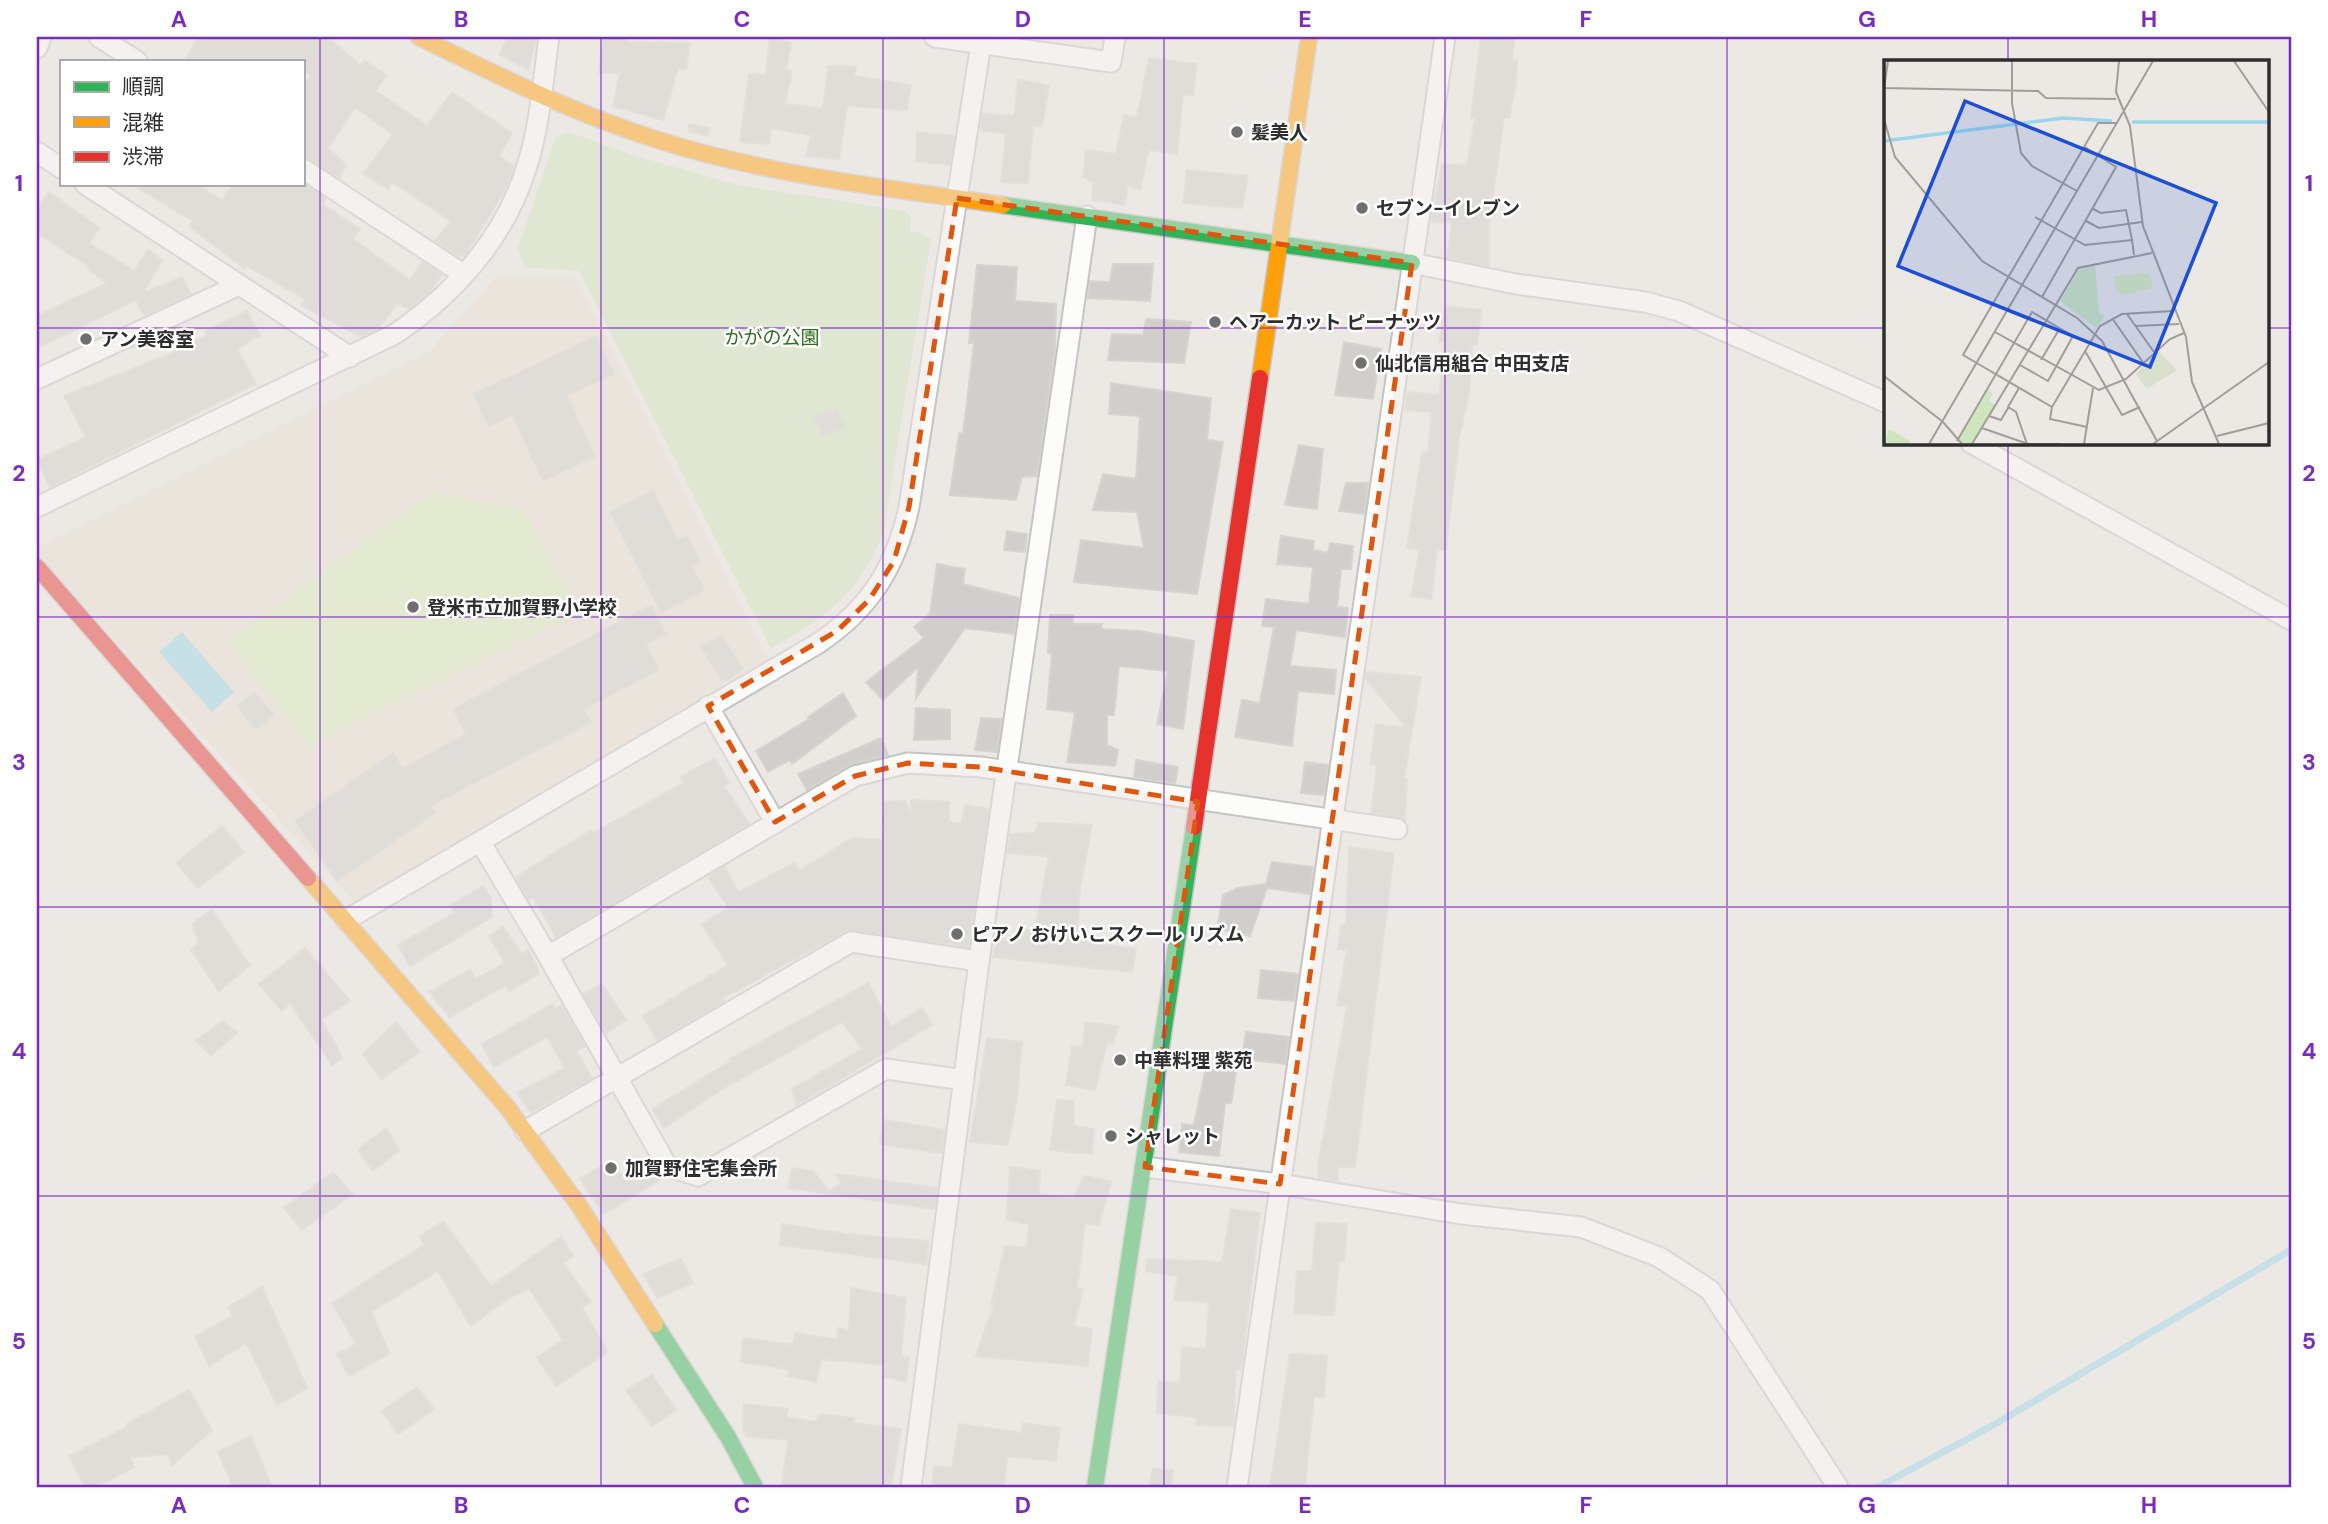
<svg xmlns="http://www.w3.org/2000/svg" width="2328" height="1524" viewBox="0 0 2328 1524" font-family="'DM Sans','Noto Sans JP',sans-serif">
	<rect width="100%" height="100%" fill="#ece8e4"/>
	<!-- education -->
	<polygon fill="#e6e0d3" points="497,276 575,276 768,660 355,902 37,555 37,548 429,352"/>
	<!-- green -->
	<path fill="#cee6be" d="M569 132 629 154 738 185 905 211 911 216 910 231 921 233 931 239 883 535C857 596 826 617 771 648L579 271 525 267 518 248 556 136Z"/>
	<!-- pitch -->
	<polygon fill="#d9eabb" points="433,492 522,509 580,612 309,746 228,642"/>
	<!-- water -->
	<polygon fill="#99d6ec" points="182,632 234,692 212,712 159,652"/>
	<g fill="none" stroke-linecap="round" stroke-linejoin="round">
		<!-- stream -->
		<polyline stroke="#99d6ec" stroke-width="7" points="1878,1487 1997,1423 2291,1250"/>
	</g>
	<!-- building -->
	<g fill="#d1cecb" stroke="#d7d4d0" stroke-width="2">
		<polygon points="199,37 327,37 360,65 364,60 386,75 376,91 427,126 452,92 512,133 499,156 514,166 505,190 465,255 459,256 435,241 451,221 392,182 388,189 363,174 393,135 355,107 328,148 346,165 339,178 303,157 303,86 311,76 303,70 303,61 184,61"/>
		<polygon points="509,37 537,37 528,70 499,54"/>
		<polygon points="603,37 628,37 628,42 690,43 686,69 678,68 663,120 613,106 620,73 599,73"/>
		<polygon points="1481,37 1515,37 1512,60 1517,60 1516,85 1509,118 1504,118 1489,223 1489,266 1447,258 1452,223 1431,221 1442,164 1467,165 1475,118 1471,118"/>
		<polygon points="770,38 791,43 786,69 792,71 785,104 823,109 828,66 856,67 854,76 911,85 907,110 847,106 839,159 806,156 811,135 771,128 769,144 740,142 749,74 766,75"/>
		<polygon points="1149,58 1197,64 1193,96 1183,94 1177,154 1149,150 1140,190 1128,185 1125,205 1092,200 1093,182 1083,177 1086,150 1116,154 1124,115 1137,117"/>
		<polygon points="1018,80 1049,85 1042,126 1033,126 1028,183 1001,182 1006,133 981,131 982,114 1014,116"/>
		<polygon points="689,124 710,128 707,136 689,131"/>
		<polygon points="917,132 954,136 950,165 916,161"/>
		<polygon points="1187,170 1248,176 1242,208 1183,203"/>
		<polygon points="303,183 326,198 322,204 360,229 353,239 410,280 422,262 442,275 429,292 409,309 397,304 379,328 361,337 301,305 305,299 247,266 245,269 189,226 193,221 131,184 196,184 222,200 233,184"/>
		<polygon points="49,192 99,228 89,243 134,271 148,250 162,260 143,293 182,277 191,294 144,316 136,300 37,348 37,316 107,283 88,269 90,267 37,233 37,210"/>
		<polygon points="1113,264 1153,264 1150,301 1088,298 1090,281 1110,282"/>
		<polygon points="977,265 1017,267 1015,301 1056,304 1055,349 1037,476 1022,477 1016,500 950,495 959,433 963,434 974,343 969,343"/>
		<polygon points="1445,306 1481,310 1477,345 1472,345 1469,393 1459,438 1446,550 1437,550 1431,599 1411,596 1420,549 1407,548 1422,453 1428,454 1432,412 1405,410 1407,392 1439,395 1445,342 1439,342"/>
		<polygon points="247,311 260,335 237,349 256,384 50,487 37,460 86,437 64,396 175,352 174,350 207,336 205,331"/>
		<polygon points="1146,319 1191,322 1184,363 1108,360 1112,334 1143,335"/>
		<polygon points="596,336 614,374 567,396 595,456 543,481 512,415 489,427 473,394"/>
		<polygon points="1344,342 1381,349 1373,399 1335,395"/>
		<polygon points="1111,383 1211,398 1207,440 1223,442 1197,594 1074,582 1081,540 1144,548 1137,512 1093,510 1103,474 1136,479 1140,416 1109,414"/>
		<polygon points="837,410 845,427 822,435 814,417"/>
		<polygon points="1299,445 1323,449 1317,509 1285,505"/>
		<polygon points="1346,483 1368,483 1364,514 1339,511"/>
		<polygon points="653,490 678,540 687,536 700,561 692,566 704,590 661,612 610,512"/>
		<polygon points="1007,531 1027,534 1025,552 1004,550"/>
		<polygon points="1281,536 1314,541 1313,550 1328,553 1330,543 1353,546 1351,569 1341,569 1337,607 1348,608 1345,637 1296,630 1290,666 1336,670 1334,694 1298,691 1292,746 1235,737 1242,700 1260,703 1274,627 1262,626 1266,599 1309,604 1313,567 1277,564"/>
		<polygon points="937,564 965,569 963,584 1019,598 1014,634 965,628 916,698 918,667 883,700 866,682 924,638 914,627 930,614"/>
		<polygon points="651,605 666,634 646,644 659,670 584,709 591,722 430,806 435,813 337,881 295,821 393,753 403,768 466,734 453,709"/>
		<polygon points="1050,615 1073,615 1073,624 1102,624 1101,629 1140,631 1194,641 1183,729 1157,724 1168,671 1119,666 1114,715 1107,715 1107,745 1118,750 1115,766 1067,762 1075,712 1047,709 1052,653 1048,653"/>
		<polygon points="721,635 743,669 723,682 701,647"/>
		<polygon points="1366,672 1421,677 1404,778 1407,779 1405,819 1371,813 1377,765 1370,764 1376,724 1407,728 1365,678"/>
		<polygon points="254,692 274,715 256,729 237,706"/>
		<polygon points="843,693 856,716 792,764 790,760 768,772 756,751 809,719 808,717"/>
		<polygon points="916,708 950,710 950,739 914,740"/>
		<polygon points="981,718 1002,719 997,752 975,750"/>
		<polygon points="881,738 888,755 849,765 807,790 798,774"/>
		<polygon points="715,758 729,783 724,786 749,824 556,937 533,897 529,900 516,877 591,830 593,833 684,783 681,777"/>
		<polygon points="1136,760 1178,767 1175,783 1134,777"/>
		<polygon points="1305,762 1328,765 1324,795 1301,793"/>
		<polygon points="911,800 949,802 949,822 961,824 965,805 989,809 969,947 846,931 723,998 725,1001 657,1040 643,1016 728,965 702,924 729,908 708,877 725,866 738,893 794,863 799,871 852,838 882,840 884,802 905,801 911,814"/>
		<polygon points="1038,823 1092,825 1080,888 1077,940 1136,949 1132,972 993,957 997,940 1017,941 1023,929 1035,931 1049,856 1007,853 1010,834 1035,833"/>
		<polygon points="222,826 244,852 198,888 176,863"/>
		<polygon points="1349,847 1394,853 1355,1167 1338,1167 1338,1181 1319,1178 1318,1166 1347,1006 1337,1005 1347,950 1338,949 1341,925 1346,924"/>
		<polygon points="1272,862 1313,867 1310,894 1267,888 1250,936 1217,929 1223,895 1238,888 1266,884"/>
		<polygon points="483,886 491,898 492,917 410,966 398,945 455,913 450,906"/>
		<polygon points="212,910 250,965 219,991 191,950 199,942 192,924"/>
		<polygon points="503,927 522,954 528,950 538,968 538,975 509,991 506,985 450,1017 429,992 470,970 476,979 505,963 489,936"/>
		<polygon points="305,948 350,1001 321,1019 343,1058 332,1065 290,1003 282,1011 259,984"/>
		<polygon points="1261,970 1298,974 1294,1001 1258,998"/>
		<polygon points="868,983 891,1027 922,1008 932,1025 797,1105 792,1089 862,1049 842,1022 719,1091 664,1128 652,1109 731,1061 730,1059"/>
		<polygon points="602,984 626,1020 606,1033 583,994"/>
		<polygon points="553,1004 555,1009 562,1005 585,1046 576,1051 592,1078 531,1112 517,1093 565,1068 547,1037 494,1067 482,1044"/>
		<polygon points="223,1021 237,1033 211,1055 196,1041"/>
		<polygon points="396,1022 420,1052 381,1079 363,1054"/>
		<polygon points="1085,1022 1118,1026 1114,1043 1107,1043 1095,1090 1066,1085 1072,1046 1083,1048"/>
		<polygon points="1246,1032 1289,1037 1285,1064 1242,1059"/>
		<polygon points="987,1038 1022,1042 1017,1098 1008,1145 970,1142"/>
		<polygon points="1206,1067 1236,1072 1231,1103 1225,1103 1219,1156 1179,1152 1182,1124 1194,1125"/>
		<polygon points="1057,1100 1074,1101 1074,1126 1094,1129 1092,1154 1050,1150"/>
		<polygon points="884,1120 945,1130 942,1153 880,1144"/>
		<polygon points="386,1128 399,1150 373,1171 358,1150"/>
		<polygon points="613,1160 626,1181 653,1166 663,1178 604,1214 580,1178"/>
		<polygon points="1010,1167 1040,1171 1039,1194 1074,1199 1084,1176 1111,1181 1099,1225 1085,1223 1077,1288 1083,1289 1074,1326 1092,1329 1088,1366 976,1356 994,1304 991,1304 1005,1246 1027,1248 1029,1224 1007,1220"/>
		<polygon points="792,1168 813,1171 829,1191 841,1183 836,1174 937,1188 935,1209 788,1188"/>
		<polygon points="333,1172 353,1194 302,1230 284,1208"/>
		<polygon points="1231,1209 1260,1213 1241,1370 1236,1370 1233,1426 1196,1425 1197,1417 1157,1413 1158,1381 1180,1382 1182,1347 1206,1349 1209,1302 1174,1300 1178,1276 1146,1271 1147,1259 1222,1262"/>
		<polygon points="443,1221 491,1286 561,1237 573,1256 563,1263 591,1302 582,1308 608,1352 556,1386 537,1357 563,1340 529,1288 507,1299 471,1326 438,1271 371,1312 390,1353 349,1376 337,1354 356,1344 332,1303 424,1245 420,1236"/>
		<polygon points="1316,1223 1347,1224 1344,1261 1339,1261 1334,1315 1294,1314 1297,1271 1312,1271"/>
		<polygon points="782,1224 846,1234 928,1241 927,1264 780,1245"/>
		<polygon points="681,1259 693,1283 658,1298 643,1274"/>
		<polygon points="262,1287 307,1388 277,1405 246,1343 209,1366 195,1337 233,1316 228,1307"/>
		<polygon points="851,1288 906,1298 901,1356 909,1358 906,1381 883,1377 886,1365 821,1359 816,1382 788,1376 789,1369 741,1362 743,1338 793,1345 795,1333 837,1340 838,1328 849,1331"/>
		<polygon points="1290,1354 1327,1356 1324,1397 1314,1396 1305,1487 1270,1487"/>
		<polygon points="652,1375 676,1410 652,1426 626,1390"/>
		<polygon points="417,1387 434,1409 398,1434 382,1411"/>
		<polygon points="189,1390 212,1430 172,1465 168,1454 130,1457 134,1467 96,1487 85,1487 69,1456 128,1427 127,1424"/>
		<polygon points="744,1404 788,1409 786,1417 815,1422 821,1414 854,1418 853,1423 901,1429 891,1487 781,1487 789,1440 746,1436 743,1429"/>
		<polygon points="1023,1423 1060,1428 1056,1461 1007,1456 1004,1487 932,1487 934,1466 952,1468 959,1424 1022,1433"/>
		<polygon points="251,1436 272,1487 233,1487 218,1452"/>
		<polygon points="1153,1469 1173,1470 1171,1487 1148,1487"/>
	</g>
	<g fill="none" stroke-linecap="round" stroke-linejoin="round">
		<defs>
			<g id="street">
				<polyline points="99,37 137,61"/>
				<polyline points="935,37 1111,62 1115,37"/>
				<polyline points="37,48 41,37"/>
				<polyline points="37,152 61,168"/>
				<polyline points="303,169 463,274"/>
				<polyline points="85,184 350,357"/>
				<polyline points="1412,263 1516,284 1645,302 1679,311 1885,402"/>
				<polyline points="37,379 239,285"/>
				<polyline points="1971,443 2291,620"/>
				<path d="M37 507 395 334C454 294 504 239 526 169 540 127 543 80 549 37"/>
				<polyline points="708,706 775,822"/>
				<polyline points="481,843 548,956 855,776 908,763 981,767 1397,829"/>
				<path d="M346 920 817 644C869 610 896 567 909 507L982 37"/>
				<polyline points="548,956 667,1166 698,1176 886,1069 964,1080"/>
				<polyline points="525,1131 851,942 979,961"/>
				<polyline points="1145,1167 1280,1184 1461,1214 1581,1227 1659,1257 1710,1290 1838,1487"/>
				<polyline points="911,1487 979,961 1087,216"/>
				<polyline points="1237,1487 1445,37"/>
			</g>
			<g id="fast">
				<polyline points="1003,205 1412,263"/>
				<polyline points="655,1324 728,1437 755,1487"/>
				<polyline points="1095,1487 1194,827"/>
			</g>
			<g id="slow">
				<path d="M419 37C497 75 575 114 658 140 767 175 889 188 1003 205"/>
				<polyline points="1260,378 1309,37"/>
				<polyline points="308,878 507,1107 578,1204 655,1324"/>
			</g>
			<g id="jam">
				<polyline points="37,567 308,878"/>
				<polyline points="1194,827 1260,378"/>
			</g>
		</defs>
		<!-- street casing -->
		<use href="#street" stroke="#c5c4c5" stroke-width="23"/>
		<!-- fast casing -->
		<use href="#fast" stroke="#c5c4c5" stroke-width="19"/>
		<!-- slow casing -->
		<use href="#slow" stroke="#c5c4c5" stroke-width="19"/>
		<!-- jam casing -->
		<use href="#jam" stroke="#c5c4c5" stroke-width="19"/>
		<!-- street -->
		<use href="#street" stroke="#fcfcfb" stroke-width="19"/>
		<!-- fast -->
		<use href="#fast" stroke="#30b455" stroke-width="16"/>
		<!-- slow -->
		<use href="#slow" stroke="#ff9f0a" stroke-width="16"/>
		<!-- jam -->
		<use href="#jam" stroke="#e5322d" stroke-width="16"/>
	</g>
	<!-- marked area -->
	<path d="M0 0H2328V1524H0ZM957 198 1412 263 1280 1184 1145 1167 1198 802 981 767 908 763 855 776 775 822 708 706 837 631 869 600 894 561 909 507Z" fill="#ece8e4" fill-opacity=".55" fill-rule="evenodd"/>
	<path fill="none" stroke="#df570e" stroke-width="5" stroke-dasharray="14 9" stroke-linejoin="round" d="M957 198 1412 263 1280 1184 1145 1167 1198 802 981 767 908 763 855 776 775 822 708 706 837 631 869 600 894 561 909 507Z"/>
	<!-- grid -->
	<path fill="none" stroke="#7b2cbf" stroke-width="2" stroke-opacity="0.55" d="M320 37V1487M601 37V1487M883 37V1487M1164 37V1487M1445 37V1487M1727 37V1487M2008 37V61M37 328H1885M2267 328H2291M2008 443V1487M37 617H2291M37 907H2291M37 1196H2291"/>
	<!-- markers -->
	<g fill="#706f6e" stroke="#fff" stroke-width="2.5">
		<circle cx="1237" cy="132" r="7"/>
		<circle cx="1362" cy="208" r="7"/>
		<circle cx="1215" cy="322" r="7"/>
		<circle cx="86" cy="339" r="7"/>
		<circle cx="1361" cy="363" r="7"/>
		<circle cx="413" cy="607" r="7"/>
		<circle cx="957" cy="934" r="7"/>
		<circle cx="1120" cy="1060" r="7"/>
		<circle cx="1111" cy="1136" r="7"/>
		<circle cx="611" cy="1168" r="7"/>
	</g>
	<g text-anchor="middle" stroke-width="5" stroke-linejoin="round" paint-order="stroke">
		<!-- poi labels -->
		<g font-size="19" font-weight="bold" fill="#2e2e2e" stroke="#fff" text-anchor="start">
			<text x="1251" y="139">髪美人</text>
			<text x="1376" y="215">セブン-イレブン</text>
			<text x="1229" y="329">ヘアーカット ピーナッツ</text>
			<text x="100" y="346">アン美容室</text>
			<text x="1375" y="370">仙北信用組合 中田支店</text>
			<text x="427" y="614">登米市立加賀野小学校</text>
			<text x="971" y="941">ピアノ おけいこスクール リズム</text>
			<text x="1134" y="1067">中華料理 紫苑</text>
			<text x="1125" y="1143">シャレット</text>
			<text x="625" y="1175">加賀野住宅集会所</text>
		</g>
		<!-- park labels -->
		<g font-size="19" fill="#2c6e1b" stroke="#fff">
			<text x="772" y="344">かがの公園</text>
		</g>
	</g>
	<!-- overview -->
	<g transform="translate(1884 60)">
		<rect width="385" height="385" fill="#ece8e4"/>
		<path d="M211 204 215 253 221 256 212 268 176 241 194 211ZM104 330 109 334 105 341 111 345 87 384H80L75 379ZM5 369 26 381 24 384H0Z" fill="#cee6be"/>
		<path d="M275 292 293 310 263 329 252 314Z" fill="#d8e0cc"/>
		<path d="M265 213 269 228 240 235 232 230 230 216Z" fill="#d9eabb"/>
		<path fill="none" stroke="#99d6ec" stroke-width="3.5" d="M248 62H385M0 81 179 58 228 61"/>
		<path fill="none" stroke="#a09e9b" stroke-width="2" d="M128 1V43L137 93 148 106 193 131M235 1 232 32 246 66 259 166 302 277 308 322 335 384M350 1 385 52M0 28 154 31 162 38 232 39M0 28 4 1M0 59 11 97 98 201 193 258 218 281 273 381M209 149 217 153 242 150 248 180M151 157 201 185 248 180 250 195M202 161 215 168 258 162M158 237 232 107 201 87M243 254 270 292M228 258 260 304M252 266 295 264M111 272 215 330 242 319 286 279 300 273M201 291 238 355 256 347M157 300 176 268M0 316 59 362 78 384M135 328 124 347 132 352 143 384M168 347 79 295 214 63H233M105 356 117 360 124 348M203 367 166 359 168 347 216 266 238 254 289 251M98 368 144 384H176M333 376 385 363M73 381 148 252 189 276 164 321 136 305M45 384 269 1M88 384 194 208 268 193M200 384 209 328M269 384 385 302"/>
		<path fill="#1d4ed8" fill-opacity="0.15" stroke="#1d4ed8" stroke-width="3.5" d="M81 41 332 143 266 307 14 206Z"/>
		<rect width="385" height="385" fill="none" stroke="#2e2e2e" stroke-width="3.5"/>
	</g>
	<!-- border -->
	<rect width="2328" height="1524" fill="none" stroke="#ffffff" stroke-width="77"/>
	<!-- legend -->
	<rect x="60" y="60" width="245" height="126" fill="#ffffff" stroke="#ababab" stroke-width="2"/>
	<rect x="74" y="82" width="35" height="10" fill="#30b455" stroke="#ababab" stroke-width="2"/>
	<text x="122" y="94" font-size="21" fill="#2e2e2e">順調</text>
	<rect x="74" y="117" width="35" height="10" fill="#ff9f0a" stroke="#ababab" stroke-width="2"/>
	<text x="122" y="130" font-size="21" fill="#2e2e2e">混雑</text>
	<rect x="74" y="152" width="35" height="10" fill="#e5322d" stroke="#ababab" stroke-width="2"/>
	<text x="122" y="164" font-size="21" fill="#2e2e2e">渋滞</text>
	<rect x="38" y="38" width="2252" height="1448" fill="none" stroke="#7b2cbf" stroke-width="2.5"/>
	<g font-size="23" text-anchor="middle" font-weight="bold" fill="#7b2cbf">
		<text x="179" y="27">A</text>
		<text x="461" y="27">B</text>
		<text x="742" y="27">C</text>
		<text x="1023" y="27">D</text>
		<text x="1305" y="27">E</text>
		<text x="1586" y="27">F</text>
		<text x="1867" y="27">G</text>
		<text x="2149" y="27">H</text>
		<text x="19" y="191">1</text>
		<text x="2309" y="191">1</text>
		<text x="19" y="481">2</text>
		<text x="2309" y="481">2</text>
		<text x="19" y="770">3</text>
		<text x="2309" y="770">3</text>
		<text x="19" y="1059">4</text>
		<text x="2309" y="1059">4</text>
		<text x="19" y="1349">5</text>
		<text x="2309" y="1349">5</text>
		<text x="179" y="1513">A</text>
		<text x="461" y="1513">B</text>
		<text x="742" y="1513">C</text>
		<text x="1023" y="1513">D</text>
		<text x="1305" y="1513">E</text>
		<text x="1586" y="1513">F</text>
		<text x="1867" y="1513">G</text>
		<text x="2149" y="1513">H</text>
	</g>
</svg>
